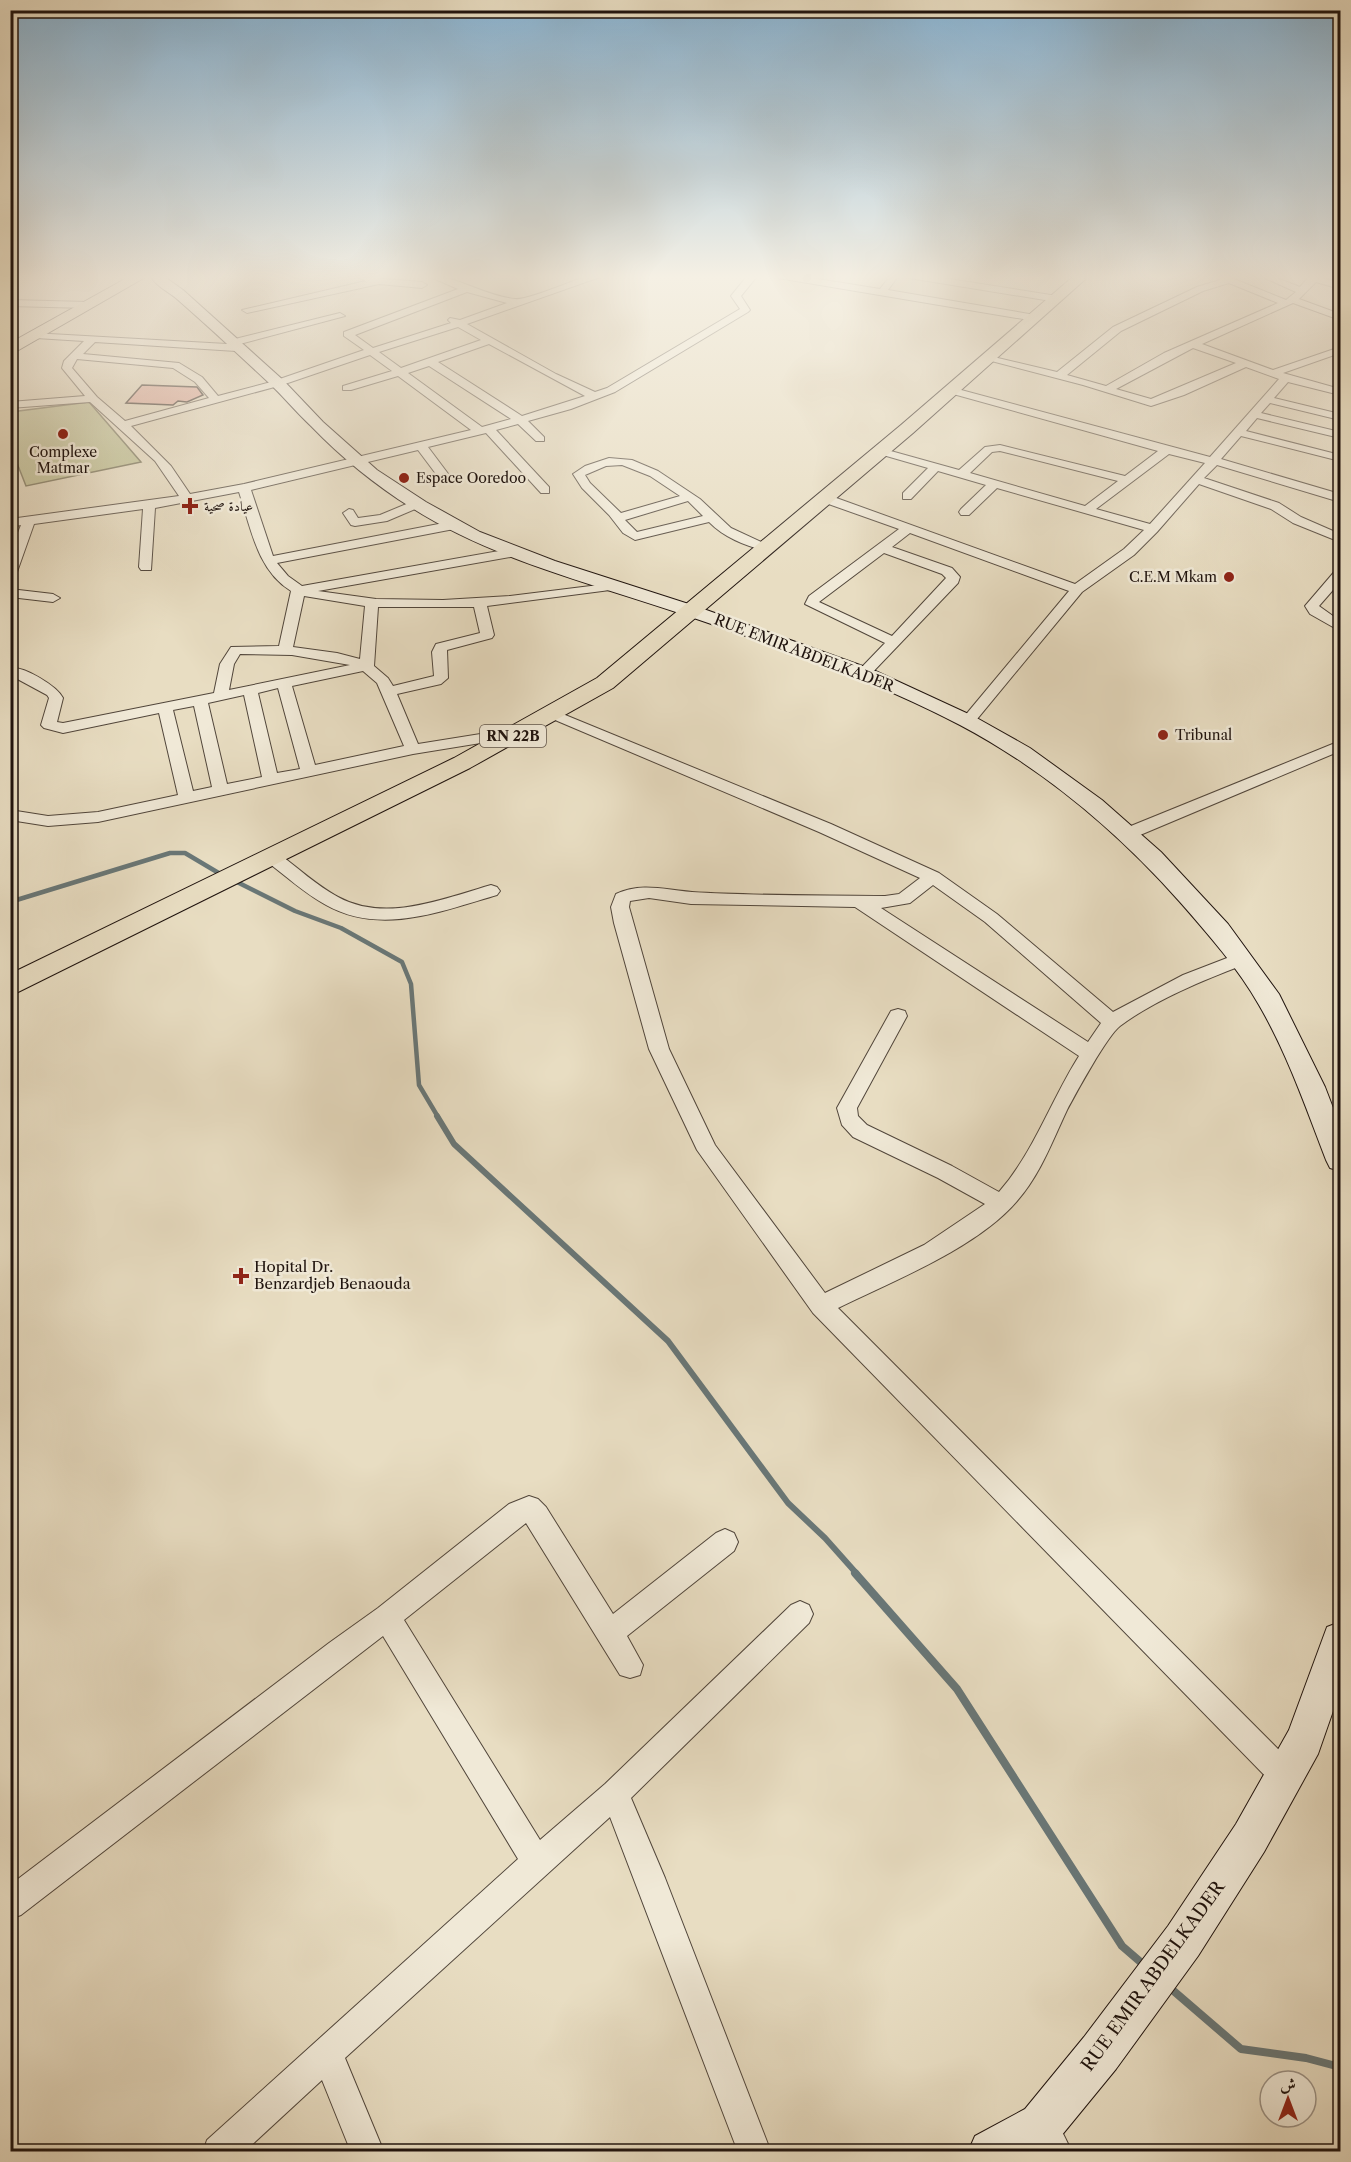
<svg xmlns="http://www.w3.org/2000/svg" width="1351" height="2162" viewBox="0 0 1351 2162" font-family="'Libre Caslon Text',Amiri,serif">
	<rect width="100%" height="100%" fill="#e8ddc2"/>
	<filter id="stains"><feTurbulence type="fractalNoise" baseFrequency=".00333" numOctaves="4"/><feColorMatrix values="0 0 0 0 .2 0 0 0 0 .09 0 0 0 0 .02 0 0 0 .5 -.17"/></filter>
	<radialGradient id="worn" r=".72"><stop offset=".6" stop-color="#630" stop-opacity="0"/><stop offset="1" stop-color="#630" stop-opacity=".3"/></radialGradient>
	<!-- green -->
	<polygon fill="#bdbf8f" stroke="#6e694e" stroke-width="1.5" points="89,402 141,462 26,486 15,458 11,455 11,412"/>
	<g fill="none" stroke-linecap="round" stroke-linejoin="round">
		<!-- stream-far2 -->
		<g stroke="#697777" stroke-width="4.5">
			<polyline points="233,880 295,911 341,928 402,962 411,984 419,1085 438,1117"/>
			<polyline points="10,902 170,853 185,853 222,875"/>
		</g>
		<!-- stream-far1 -->
		<polyline stroke="#697777" stroke-width="6" points="437,1116 454,1144 668,1341 788,1503 825,1538 857,1574"/>
		<!-- stream -->
		<g stroke="#697777" stroke-width="8">
			<polyline points="855,1573 957,1689 1122,1946 1144,1965"/>
			<polyline points="1169,1987 1241,2049 1306,2058 1340,2067"/>
		</g>
	</g>
	<!-- building -->
	<polygon fill="#e4a99b" stroke="#1f130e" stroke-width="1.5" points="142,385 197,387 203,395 187,402 178,401 173,405 126,403"/>
	<g fill="none" stroke-linecap="round" stroke-linejoin="round">
		<defs>
			<g id="minor">
				<polygon points="361,275 384,279 422,282 427,285 422,288 379,284 247,313 242,310 366,281 358,277"/>
				<path d="M426 275C456 275 484 296 515 299 526 301 575 280 589 275H601L600 277 467 324 556 374 595 392 607 388 740 309 731 296 748 275H758L741 296 750 310 748 312 615 392 571 409 528 421 544 437V441H536L518 424 496 430 549 487V493H541L486 433 428 447 452 479 446 483 442 482 418 450 251 490 273 556 454 521 460 525 454 529 277 563 288 576 302 586 516 548 522 552 516 556 318 591 376 599 443 600 510 596 615 583 617 586 615 589 610 590 487 606 494 635 492 638 447 650 448 678 441 684 397 694 418 744 518 728 526 733 523 736 413 754 98 822 48 826 10 820V810L48 816 98 812 178 795 159 713 63 733 44 728 41 725 49 698 47 695 10 675V668C24 666 57 686 63 698L57 722 63 723 214 693 220 664 231 647 279 646 291 591C257 570 251 528 239 492L155 508 151 570H141L139 567 143 509 34 524 17 572 10 576V553L21 525 10 527V519L179 496 155 461 90 402 10 408V402L85 396 62 368 64 361 84 341 36 338 32 337V333L227 344V341L340 313 345 316 236 345 241 348 236 351 95 342 83 354 179 363 202 377 218 396 271 382 364 350 344 336V332L458 289ZM467 292 507 303 460 320 450 318 448 320 451 323 373 348 355 335ZM458 327 481 340 401 368 379 352ZM489 344 585 396 522 416 438 362ZM370 355 392 371 343 386V390H351L398 376 471 430 244 484 190 494 171 466 131 426 282 385ZM77 359 173 368 195 382 209 398 125 421 97 397 72 368ZM429 366 511 419 482 427 408 373ZM304 596 365 606 360 659 337 653 293 647ZM378 607H474L480 633 436 644 432 652 434 676 393 686 388 678 374 666ZM240 654 292 655 350 665 229 690 234 664ZM363 671 377 683 404 746 315 765 292 686ZM278 688 300 769 277 773 258 693ZM244 695 262 777 227 784 208 703ZM194 706 212 787 193 791 173 710Z"/>
				<polygon points="773,275 793,275 880,289 891,275 899,275 888,290 1035,315 1040,318 1035,321 778,278"/>
				<polygon points="904,275 924,275 1057,296 1062,299 1057,302 909,278"/>
				<path d="M1213 275H1224L1286 300 1296 292 1258 275H1269L1300 287 1307 279 1304 277 1307 275H1327L1323 278 1340 283V289L1316 282 1299 299 1340 314V320L1293 303 1202 344 1273 370 1340 347V353L1283 373 1340 389V395L1288 382 1274 398 1340 414V420L1270 403 1261 413 1340 432V438L1257 418 1246 431 1340 455V461L1241 436 1221 459 1340 494V502L1217 465 1204 478 1279 503 1301 517 1340 534V542L1293 523 1271 509 1199 484 1157 532 1134 555 1082 592 973 724H963L961 721 963 718 1069 591 910 533 892 547 952 568 960 577 958 583 869 676H859L857 673 859 670 885 643 805 604 809 596 899 529 820 501V495H828L1075 584 1124 549 1144 530 997 488 969 515H961L959 512 961 509 986 485 938 471 911 499H903V493L928 468 876 453 874 451 880 448 959 470 985 447 1000 445 1125 476 1158 451 946 392 945 390 950 387 1210 457 1279 379 1246 367 1184 395 1151 406 1083 385 980 358 985 355 1057 372 1113 327 1197 287 1220 280ZM1229 283 1278 303 1164 353 1106 386 1067 375 1121 331 1203 291ZM1193 348 1236 363 1151 399 1116 389ZM1000 451 1118 481 1085 506 970 473 992 452ZM1169 454 1205 463 1150 524 1096 509ZM884 553 942 574 946 578 892 636 819 602Z"/>
				<polygon points="10,300 88,302 93,305 88,308 10,306"/>
				<path d="M609 458 632 460 658 471 700 499 731 528 772 547 766 551C744 545 725 538 709 522L635 540 623 533 609 515 582 488 573 474 585 466ZM622 465 650 476 680 496 621 513 590 483 585 475 606 466ZM688 501 703 516 637 532 625 520Z"/>
				<polygon points="416,500 420,501 420,507 387,521 355,526 351,525 343,513 349,509 353,510 358,518 380,515"/>
				<polygon points="1340,570 1340,582 1319,606 1340,621 1340,631 1310,614 1305,606 1335,571"/>
				<polygon points="10,589 53,594 60,598 53,602 10,597"/>
				<path d="M553 710 831 824 939 873 997 914 1113 1012 1183 975 1240 953 1246 954 1249 959 1246 964C1208 978 1153 1001 1120 1026 1107 1036 1076 1093 1067 1110 1052 1142 1040 1175 1017 1201 977 1248 893 1281 838 1308L1294 1765 1298 1775 1294 1785 1284 1789 1274 1785 813 1313 697 1150 649 1049 614 923 611 907 616 894C642 882 665 890 692 892 756 896 821 895 885 896L899 894 920 878 819 832 548 717 546 714 548 711ZM933 885 985 922 1101 1023 1088 1042 881 908 910 903ZM649 898 691 904 855 907 1079 1056C1051 1100 1034 1152 999 1192L952 1166 867 1125 858 1116 857 1108 907 1016 905 1011 898 1009 891 1011 837 1108 842 1125 853 1137 938 1178 985 1204 924 1245 825 1293 715 1145 669 1049 629 907 630 901Z"/>
				<polygon points="1340,741 1340,751 1133,838 1121,838 1119,834 1121,830"/>
				<path d="M272 851 278 853C298 868 316 885 338 897 385 923 443 899 491 885L497 887 500 891 497 895C442 911 381 936 326 905 304 893 286 876 266 861L264 857 266 853Z"/>
				<polygon points="529,1496 538,1499 546,1507 613,1614 716,1533 725,1529 734,1533 738,1542 734,1551 627,1636 643,1665 640,1675 630,1678 620,1675 526,1523 404,1620 540,1840 605,1784 791,1605 800,1601 809,1605 813,1614 809,1623 631,1798 665,1878 771,2152 738,2152 610,1817 345,2058 384,2152 351,2152 322,2080 244,2152 203,2152 207,2140 518,1859 383,1636 21,1915 10,1919 10,1885 329,1643 378,1608 509,1504"/>
				<polygon points="1041,2109 1053,2113 1072,2152 1038,2152 1025,2125 1029,2113"/>
			</g>
			<g id="secondary">
				<path d="M150 275H162L183 290 283 380 323 422 377 470 426 502 480 532 555 561 698 607 871 669 975 717 1030 748 1102 800 1161 852 1228 924 1279 994 1325 1087 1340 1126V1171L1330 1168 1326 1160C1306 1108 1287 1053 1259 1005 1238 968 1208 934 1180 902 1118 832 1043 769 960 725 872 679 776 646 682 614 591 583 494 560 412 508 375 485 341 457 311 426 296 412 283 396 268 382 238 354 208 326 177 299 168 291 155 286 150 275Z"/>
				<polygon points="1340,1622 1340,1691 1318,1754 1264,1852 1198,1956 1116,2069 1057,2141 1038,2152 968,2152 975,2136 1025,2109 1084,2037 1168,1926 1236,1824 1289,1730 1327,1627"/>
			</g>
			<g id="primary">
				<polygon points="132,275 149,275 10,355 10,343"/>
				<polygon points="1075,275 1090,275 913,433 613,688 470,768 10,996 10,974 454,758 597,678 901,425"/>
			</g>
		</defs>
		<!-- minor casing -->
		<use href="#minor" stroke="#51463b" stroke-width="2"/>
		<!-- secondary casing -->
		<use href="#secondary" stroke="#1f130e" stroke-width="2"/>
		<!-- primary casing -->
		<use href="#primary" stroke="#1f130e" stroke-width="2"/>
		<!-- minor -->
		<use href="#minor" fill="#f0e9d7" fill-rule="evenodd"/>
		<!-- secondary -->
		<use href="#secondary" fill="#f0e9d7" fill-rule="evenodd"/>
		<!-- primary -->
		<use href="#primary" fill="#e8ddc2" fill-rule="evenodd"/>
	</g>
	<!-- sky -->
	<linearGradient id="sky" x2="0" y2="1"><stop stop-color="#89b6d7"/><stop offset="0.48" stop-color="#f5f0e4"/><stop offset="1" stop-color="#f5f0e4" stop-opacity="0"/></linearGradient>
	<rect width="1351" height="577" fill="url(#sky)"/>
	<!-- markers -->
	<g fill="#8f2418" stroke="#f0e9d7" stroke-width="2">
		<circle cx="63" cy="434" r="6"/>
		<circle cx="404" cy="478" r="6"/>
		<path d="M187 497h6v6h6v6h-6v6h-6v-6h-6v-6h6z"/>
		<circle cx="1229" cy="577" r="6"/>
		<circle cx="1163" cy="735" r="6"/>
		<path d="M238 1267h6v6h6v6h-6v6h-6v-6h-6v-6h6z"/>
	</g>
	<g text-anchor="middle" stroke-width="5" stroke-linejoin="round" paint-order="stroke">
		<!-- far-poi labels -->
		<g font-size="14" fill="#1f130e" stroke="#f0e9d7" text-anchor="start">
			<text x="63" y="457" text-anchor="middle">Complexe<tspan x="63" dy="16">Matmar</tspan></text>
			<text x="416" y="483">Espace Ooredoo</text>
			<text x="204" y="511">عيادة صحية</text>
			<text x="1217" y="582" text-anchor="end">C.E.M Mkam</text>
			<text x="1175" y="740">Tribunal</text>
		</g>
		<!-- shield labels -->
		<rect fill="#f0e9d7" stroke="#5e534a" stroke-width="1.5" x="480" y="725" width="66" height="22" rx="4.5"/>
		<g font-size="14" font-weight="bold" fill="#1f130e">
			<text x="513" y="741">RN 22B</text>
		</g>
		<!-- street labels -->
		<g font-size="15" fill="#1f130e" stroke="#f0e9d7">
			<text transform="translate(804 653) rotate(21)" y="5">RUE EMIR ABDELKADER</text>
		</g>
		<!-- poi labels -->
		<g font-size="15" fill="#1f130e" stroke="#f0e9d7" text-anchor="start">
			<text x="254" y="1272">Hopital Dr.<tspan x="254" dy="17">Benzardjeb Benaouda</tspan></text>
		</g>
		<!-- near-street labels -->
		<g font-size="18" fill="#1f130e" stroke="#f0e9d7">
			<text transform="translate(1153 1976) rotate(-54)" y="6">RUE EMIR ABDELKADER</text>
		</g>
	</g>
	<!-- margin -->
	<rect width="1351" height="2162" fill="none" stroke="#e8ddc2" stroke-width="36"/>
	<rect x="12" y="12" width="1327" height="2138" fill="none" stroke="#1f130e" stroke-width="3"/>
	<rect x="18" y="18" width="1315" height="2126" fill="none" stroke="#1f130e" stroke-width="1.5"/>
	<!-- north arrow -->
	<g transform="translate(1288 2099)"><circle r="28" fill="#f0e9d7" stroke="#9c9387" stroke-width="1.5"/>
	<path d="M0-4.5L10 22L0 15L-10 22Z" fill="#8f2418"/>
	<text y="-9" font-size="16" font-weight="bold" text-anchor="middle" fill="#1f130e">ش</text>
	</g>
	<rect width="100%" height="100%" filter="url(#stains)"/>
	<rect width="100%" height="100%" fill="url(#worn)"/>
</svg>
